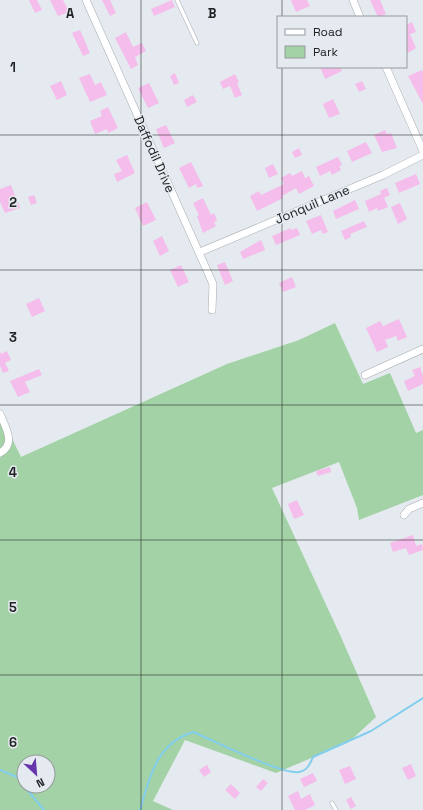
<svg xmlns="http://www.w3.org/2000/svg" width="423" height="810" viewBox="0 0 423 810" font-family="'Space Grotesk',sans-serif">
	<rect width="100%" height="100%" fill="#e4eaef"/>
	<!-- green -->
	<path fill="#a2d2a5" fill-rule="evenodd" d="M335 323 363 384 390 373 416 433 423 430V495L359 520 357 508 339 462 272 488 341 637 376 717 349 742 276 773 185 740 153 801 173 810H0V414L21 457 227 364 299 340ZM24 762H48V786H24Z"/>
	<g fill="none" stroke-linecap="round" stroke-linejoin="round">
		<!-- stream -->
		<g stroke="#83ceed" stroke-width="2">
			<polyline points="0,770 17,777 24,785"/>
			<polyline points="24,786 44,810"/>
			<path d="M140 810C150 776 156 744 193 732 213 740 281 775 299 772 307 771 310 764 313 757L371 731 423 698"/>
		</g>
	</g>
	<!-- building -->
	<g fill="#f5bdeb">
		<polygon points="29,0 37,0 42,10 35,13"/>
		<polygon points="50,0 63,0 69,12 58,16"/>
		<polygon points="102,0 110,0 116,13 110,16"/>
		<polygon points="172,0 175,7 154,16 151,9"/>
		<polygon points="291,0 307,0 310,6 296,12"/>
		<polygon points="370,0 380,0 386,14 378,17"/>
		<polygon points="412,22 416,32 410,34 416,48 406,54 406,25"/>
		<polygon points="80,30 90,53 83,56 72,33"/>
		<polygon points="126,32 133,47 142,43 146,51 135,57 138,65 131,69 115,38"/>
		<polygon points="320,67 340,67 342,71 325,79"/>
		<polygon points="422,70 423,73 423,104 408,76"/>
		<polygon points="175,73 179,83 174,85 170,76"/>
		<polygon points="90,74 95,85 101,82 107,95 90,102 79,78"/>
		<polygon points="235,74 239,82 237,83 242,95 235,98 230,86 223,89 220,82"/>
		<polygon points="61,81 67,95 57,100 50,86"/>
		<polygon points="362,81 366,89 359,92 355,84"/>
		<polygon points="149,83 159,103 148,108 138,88"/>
		<polygon points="193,95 197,102 187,107 184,100"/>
		<polygon points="333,99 340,114 329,118 323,104"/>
		<polygon points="108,107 118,128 108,133 107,129 95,134 90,121 102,116 100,111"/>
		<polygon points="166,125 175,143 164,148 156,129"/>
		<polygon points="385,130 387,134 391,133 397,148 382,152 374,135"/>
		<polygon points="366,142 372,153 352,162 347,151"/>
		<polygon points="299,148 302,155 295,158 292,152"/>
		<polygon points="127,155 135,173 117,182 114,174 122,171 116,160"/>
		<polygon points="338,157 342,165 339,166 341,170 332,175 330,171 320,176 316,167"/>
		<polygon points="191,162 203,186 197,188 196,184 189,188 179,168"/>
		<polygon points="273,164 278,174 269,178 265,168"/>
		<polygon points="302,171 305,178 309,176 314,186 299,194 296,188 282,196 283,198 257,211 250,196 259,191 261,195 284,184 281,178 290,173 292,176"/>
		<polygon points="416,174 420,184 399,193 395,183"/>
		<polygon points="11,185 20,208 5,213 0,202 0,189"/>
		<polygon points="387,188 390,195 384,198 388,207 378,211 377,208 369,212 365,201 381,194 380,191"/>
		<polygon points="34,195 37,203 31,205 28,197"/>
		<polygon points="203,198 211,215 214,213 217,220 214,222 216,226 203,233 197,216 199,215 193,203"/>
		<polygon points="355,200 359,209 336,219 333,211"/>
		<polygon points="147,202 156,220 143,226 135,208"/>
		<polygon points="400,203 407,219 398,224 391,207"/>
		<polygon points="321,215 328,232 323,234 321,230 312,234 306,221"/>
		<polygon points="364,221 367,227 350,234 351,237 345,240 341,231"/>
		<polygon points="291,228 291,230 297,228 300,235 276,245 272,236"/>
		<polygon points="162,236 169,251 160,256 153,241"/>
		<polygon points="261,240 265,250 243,259 240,252"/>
		<polygon points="225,262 233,281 225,285 217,265"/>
		<polygon points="181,265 189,282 178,287 170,270"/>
		<polygon points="292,277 296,287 283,292 279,283"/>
		<polygon points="39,298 45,311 32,317 26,304"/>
		<polygon points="399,319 407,337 398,341 396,336 385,340 388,347 377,352 366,328 380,321 383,326"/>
		<polygon points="0,351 1,354 7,351 11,360 5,363 9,371 3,373 0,366"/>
		<polygon points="420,367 423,376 423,384 408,391 404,381 415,376 412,370"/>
		<polygon points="39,369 42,375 25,382 30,392 18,397 10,381"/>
		<polygon points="330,467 331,472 318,476 316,471"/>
		<polygon points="297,500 304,515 294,519 288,504"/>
		<polygon points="413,535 416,546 422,544 423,550 409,555 406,548 393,552 390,543"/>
		<polygon points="411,764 416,776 408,780 402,768"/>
		<polygon points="207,765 211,772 204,777 199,770"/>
		<polygon points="350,766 356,779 345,784 339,770"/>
		<polygon points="313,773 317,781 304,787 300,779"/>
		<polygon points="263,779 268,783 261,791 256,787"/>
		<polygon points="231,784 240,793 235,799 225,790"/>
		<polygon points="298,791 301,799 310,794 315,805 305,810 295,810 288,796"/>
		<polygon points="351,797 356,806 351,809 346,800"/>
	</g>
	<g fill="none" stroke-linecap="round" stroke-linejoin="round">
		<defs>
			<g id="lane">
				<polyline points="177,0 197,43"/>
				<polyline points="332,803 336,810"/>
			</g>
			<g id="street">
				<polyline points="86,0 213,284 212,310"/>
				<polyline points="353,0 360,17"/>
				<polyline points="386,67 423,151"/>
				<polyline points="200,252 383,175 423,155"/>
				<polyline points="365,375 423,349"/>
				<path d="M0 414C6 428 16 444 0 453"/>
				<polyline points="404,515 409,509 423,503"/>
			</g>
		</defs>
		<!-- lane casing -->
		<use href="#lane" stroke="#a7acb1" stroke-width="4.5"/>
		<!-- street casing -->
		<use href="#street" stroke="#a7acb1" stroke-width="8"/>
		<!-- lane -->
		<use href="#lane" stroke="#fff" stroke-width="3.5"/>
		<!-- street -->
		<use href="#street" stroke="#fff" stroke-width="7"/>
	</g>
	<!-- grid -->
	<path fill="none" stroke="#202224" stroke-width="1" stroke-opacity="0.55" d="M141 0V810M282 0V17M282 67V810M0 135H423M0 270H423M0 405H423M0 540H423M0 675H423"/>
	<g text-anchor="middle" stroke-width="3" stroke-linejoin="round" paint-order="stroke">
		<!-- street labels -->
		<g font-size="13" fill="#202224" stroke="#e4eaef">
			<text transform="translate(155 154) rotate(66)" y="5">Daffodil Drive</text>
			<text transform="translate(312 204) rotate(-23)" y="5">Jonquil Lane</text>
		</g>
	</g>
	<g font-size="13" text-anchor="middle" font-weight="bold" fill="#202224" stroke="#e4eaef" stroke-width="3" stroke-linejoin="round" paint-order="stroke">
		<text x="70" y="18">A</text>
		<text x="212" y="18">B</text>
		<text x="13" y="72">1</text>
		<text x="13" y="207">2</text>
		<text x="13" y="342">3</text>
		<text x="13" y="477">4</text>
		<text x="13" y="612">5</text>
		<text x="13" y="747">6</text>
	</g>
	<!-- legend -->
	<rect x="277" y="16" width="130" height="52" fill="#e4eaef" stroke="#969a9e"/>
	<rect x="285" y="29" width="20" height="6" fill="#ffffff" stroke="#969a9e"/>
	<text x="313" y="36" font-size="12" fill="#202224">Road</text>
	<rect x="285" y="46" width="20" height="12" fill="#a2d2a5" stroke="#969a9e"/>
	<text x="313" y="56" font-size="12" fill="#202224">Park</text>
	<!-- north arrow -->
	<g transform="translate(36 774) rotate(154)"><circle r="19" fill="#e4eaef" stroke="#969a9e"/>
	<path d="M0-3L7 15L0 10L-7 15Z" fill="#6635ac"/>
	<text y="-6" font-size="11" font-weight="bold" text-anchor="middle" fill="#202224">N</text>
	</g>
</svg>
